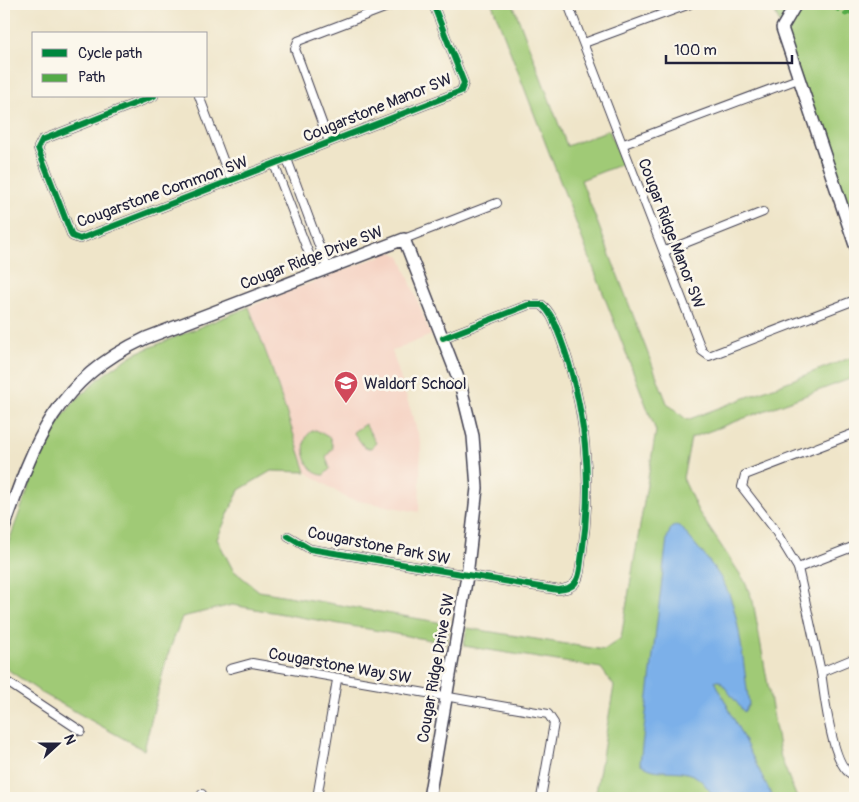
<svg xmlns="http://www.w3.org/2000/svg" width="859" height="802" viewBox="0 0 859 802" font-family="Pangolin,sans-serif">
	<rect width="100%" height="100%" fill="#fbf7ec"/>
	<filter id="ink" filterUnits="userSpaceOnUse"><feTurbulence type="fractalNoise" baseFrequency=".02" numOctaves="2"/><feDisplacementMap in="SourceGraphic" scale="10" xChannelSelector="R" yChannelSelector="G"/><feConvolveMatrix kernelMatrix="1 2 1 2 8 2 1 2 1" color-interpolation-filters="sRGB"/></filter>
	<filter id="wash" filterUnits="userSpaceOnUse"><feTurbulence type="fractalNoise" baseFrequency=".0096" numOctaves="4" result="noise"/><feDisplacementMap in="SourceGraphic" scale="20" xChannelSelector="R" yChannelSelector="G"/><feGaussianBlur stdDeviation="1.12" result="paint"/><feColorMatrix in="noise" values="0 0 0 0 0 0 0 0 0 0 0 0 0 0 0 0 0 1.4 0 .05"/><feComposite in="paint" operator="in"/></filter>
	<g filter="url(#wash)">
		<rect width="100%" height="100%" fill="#efe5c9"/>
		<!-- built -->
		<polygon fill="#f5d2c2" points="391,252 400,256 431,335 392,351 421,443 419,512 348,499 306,472 271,366 249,307"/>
		<!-- green -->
		<g fill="#a0ca76" stroke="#617658">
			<polygon points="492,4 513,4 567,146 609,130 622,164 581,180 667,403 687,420 855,356 855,377 691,438 683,478 698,511 744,580 753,601 781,758 797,798 595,798 614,686 601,668 464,646 467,628 604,650 621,638 656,431"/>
			<polygon points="771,4 855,4 855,245 782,28"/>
			<polygon points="249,307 271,366 306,472 271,471 239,490 217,539 233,570 259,591 449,624 447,643 232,605 182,617 166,660 144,750 42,693 4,667 4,555 42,451 62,417 75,401 103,375 134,354"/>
			<polygon points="365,424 376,443 371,448 365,448 353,432"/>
			<path d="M316 430 330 438 333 448 326 457 330 469 324 475C302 475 297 432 316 430Z"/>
		</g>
		<!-- water -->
		<path fill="#7cb0e9" stroke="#4f6992" d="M676 525 681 527C697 548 719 569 729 594 741 624 744 671 749 704L744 712 720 681H715L773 798H715C708 789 701 777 690 774 673 768 654 776 640 763L667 538 671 528Z"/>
	</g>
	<g filter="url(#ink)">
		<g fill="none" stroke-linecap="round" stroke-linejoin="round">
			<defs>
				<g id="street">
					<polyline points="568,4 702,351 709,356 855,300"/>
					<polyline points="584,43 690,4"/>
					<polyline points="154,96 42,140 38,148 72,236 80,239 461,91 464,83 433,4"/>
					<polyline points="199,96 231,181"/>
					<polyline points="329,142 295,49 298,41 395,4"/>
					<polyline points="624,144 798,79"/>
					<polyline points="287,159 327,267"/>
					<polyline points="274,164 316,272"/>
					<polyline points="404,239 497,203"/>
					<polyline points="665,251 763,212"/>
					<polyline points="855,433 745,475 742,487 773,527 798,568 821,672 855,658"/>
					<path d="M288 536 310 549 558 590C564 589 570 589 575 583 581 576 580 563 582 554 593 482 586 406 560 337 555 325 552 313 542 305H528L443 338"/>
					<polyline points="798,568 855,546"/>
					<polyline points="230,669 252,663 548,714 554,723 541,798"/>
					<path d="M821 672C824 691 832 774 855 775"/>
					<polyline points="4,680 81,731"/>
					<polyline points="202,794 203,798"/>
					<polyline points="317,798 337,680"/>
				</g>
				<g id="secondary">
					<polyline points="796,4 782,28 855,245"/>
					<path d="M4 528C35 440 56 380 146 338L404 239 460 383 473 436 477 488 467 576 429 798"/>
				</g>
			</defs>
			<!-- street casing -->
			<use href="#street" stroke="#413f50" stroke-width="10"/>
			<!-- secondary casing -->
			<use href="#secondary" stroke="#413f50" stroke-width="14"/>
			<!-- street -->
			<use href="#street" stroke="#fff" stroke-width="8"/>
			<!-- secondary -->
			<use href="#secondary" stroke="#fff" stroke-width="11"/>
			<!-- quiet -->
			<polyline stroke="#53aa46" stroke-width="5" stroke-dasharray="10 5" stroke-linecap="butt" points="831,5 846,14 849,12 847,4"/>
			<defs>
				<g id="cycleway">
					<polyline points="154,96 42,140 38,148 72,236 80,239 461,91 464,83 433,4"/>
					<path d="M288 536 310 549 558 590C564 589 570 589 575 583 581 576 580 563 582 554 593 482 586 406 560 337 555 325 552 313 542 305H528L443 338"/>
				</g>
			</defs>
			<!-- cycleway casing -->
			<use href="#cycleway" stroke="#fbf7ec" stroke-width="9"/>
			<!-- cycleway -->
			<use href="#cycleway" stroke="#00873e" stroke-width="6"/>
		</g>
	</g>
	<!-- icons -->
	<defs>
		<symbol id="school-pin" viewBox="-11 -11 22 30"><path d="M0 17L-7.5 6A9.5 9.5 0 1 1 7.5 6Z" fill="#d1495b" stroke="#fbf7ec"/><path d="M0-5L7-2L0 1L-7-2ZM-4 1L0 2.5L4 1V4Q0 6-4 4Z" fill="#fff"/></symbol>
	</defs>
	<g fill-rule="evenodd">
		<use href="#school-pin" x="332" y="369" width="28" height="38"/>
	</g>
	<g text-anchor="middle" stroke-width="5" stroke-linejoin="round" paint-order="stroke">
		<!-- street labels -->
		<g font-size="16" fill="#22223b" stroke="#fbf7ec">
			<text transform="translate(377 107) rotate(-22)" y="6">Cougarstone Manor SW</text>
			<text transform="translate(162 191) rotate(-20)" y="6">Cougarstone Common SW</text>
			<text transform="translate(672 233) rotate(69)" y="6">Cougar Ridge Manor SW</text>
			<text transform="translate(311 257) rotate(-21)" y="6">Cougar Ridge Drive SW</text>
			<text transform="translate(379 545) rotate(11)" y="6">Cougarstone Park SW</text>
			<text transform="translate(340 665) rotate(10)" y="6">Cougarstone Way SW</text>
			<text transform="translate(435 668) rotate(-80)" y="6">Cougar Ridge Drive SW</text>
		</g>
		<!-- poi labels -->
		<g font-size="16" fill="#22223b" stroke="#fbf7ec" text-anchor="start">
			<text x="364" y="389">Waldorf School</text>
		</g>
	</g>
	<!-- margin -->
	<rect width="859" height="802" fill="none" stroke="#fbf7ec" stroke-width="20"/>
	<!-- legend -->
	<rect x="32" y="32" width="175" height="65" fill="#fbf7ec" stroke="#a4a2a5"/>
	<rect x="42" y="49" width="25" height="8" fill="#00873e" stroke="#a4a2a5"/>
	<text x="78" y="58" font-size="15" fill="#22223b">Cycle path</text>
	<rect x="42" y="74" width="25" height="8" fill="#53aa46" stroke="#a4a2a5"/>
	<text x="78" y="82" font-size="15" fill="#22223b">Path</text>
	<!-- north arrow -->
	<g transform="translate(58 744) rotate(69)" stroke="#fbf7ec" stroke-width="4" paint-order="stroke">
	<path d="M0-4L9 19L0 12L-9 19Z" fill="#22223b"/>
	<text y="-8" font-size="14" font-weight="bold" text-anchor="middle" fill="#22223b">N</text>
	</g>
	<!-- scale -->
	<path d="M666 55v8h126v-8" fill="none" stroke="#22223b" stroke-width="2.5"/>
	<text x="674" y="55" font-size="15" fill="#22223b" stroke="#fbf7ec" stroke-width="4" paint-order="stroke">100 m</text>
</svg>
